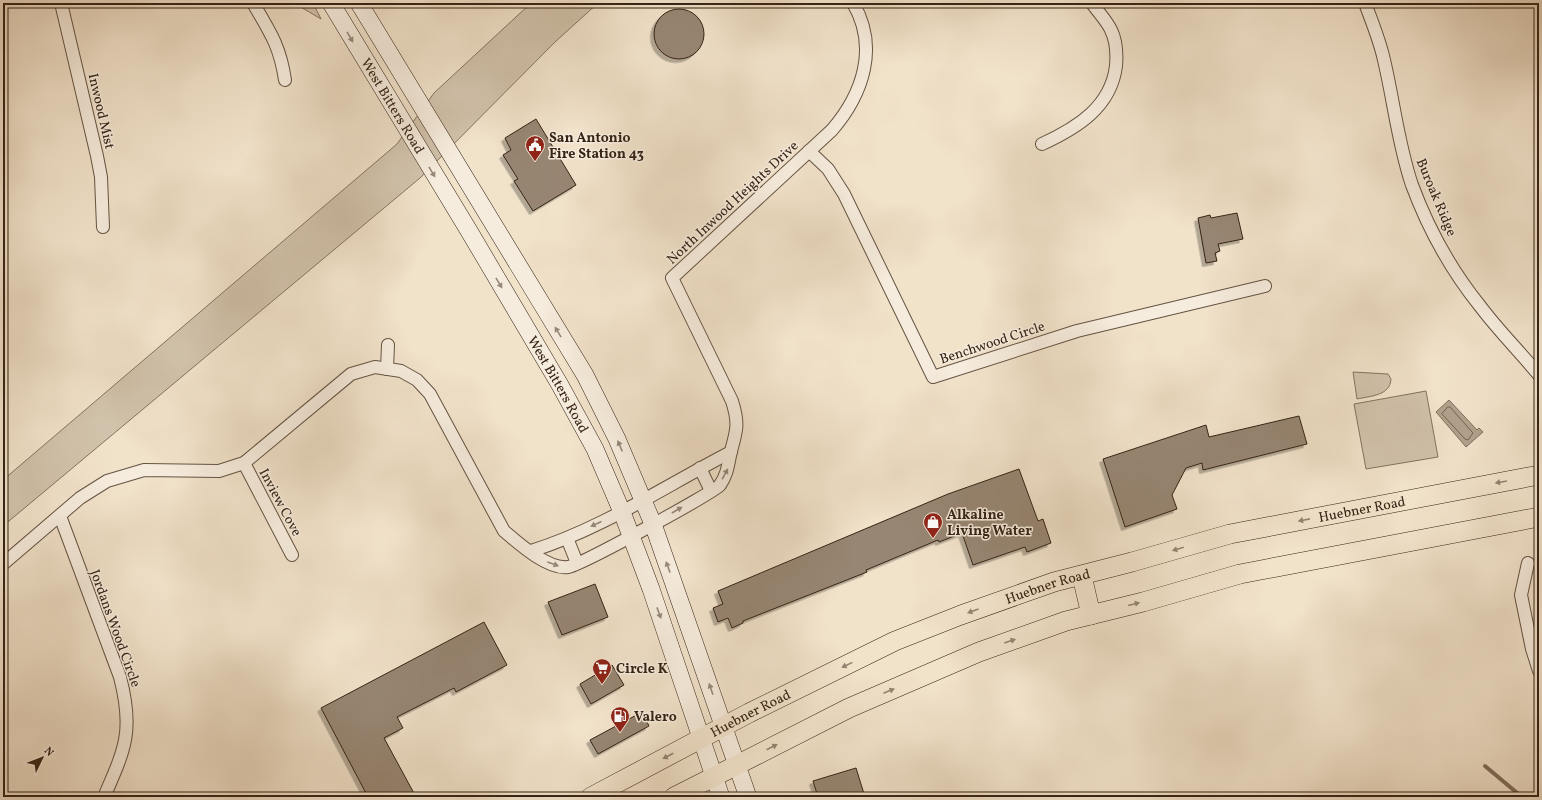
<svg xmlns="http://www.w3.org/2000/svg" width="1542" height="800" viewBox="0 0 1542 800" font-family="Vollkorn,serif">
	<defs>
		<filter id="shadow"><feDropShadow dx="-3.5" dy="3.5" stdDeviation="0" flood-color="#0004"/></filter>
	</defs>
	<rect width="100%" height="100%" fill="#f1e2ca"/>
	<filter id="stains"><feTurbulence type="fractalNoise" baseFrequency=".005" numOctaves="4"/><feColorMatrix values="0 0 0 0 .2 0 0 0 0 .09 0 0 0 0 .02 0 0 0 .5 -.17"/></filter>
	<radialGradient id="worn" r=".72"><stop offset=".6" stop-color="#630" stop-opacity="0"/><stop offset="1" stop-color="#630" stop-opacity=".3"/></radialGradient>
	<!-- green -->
	<g fill="#d1c2ab" stroke="#847260">
		<polygon points="294,3 313,3 321,19"/>
		<polygon points="531,3 598,3 555,42 420,178 3,526 3,480 397,144 434,93"/>
		<path d="M1353 372 1388 374 1391 379C1390 396 1370 396 1357 399Z"/>
		<polygon points="1426,391 1438,457 1366,469 1354,404"/>
	</g>
	<!-- water -->
	<polygon fill="#b1a18c" stroke="#806f5c" points="1449,400 1477,430 1479,428 1483,432 1466,447 1436,412"/>
	<g fill="none" stroke-linecap="round" stroke-linejoin="round">
		<!-- shore -->
		<polygon stroke="#746250" stroke-width="1" points="1448,407 1450,407 1473,433 1468,440 1465,439 1442,414"/>
		<!-- stream -->
		<polyline stroke="#806f5c" stroke-width="4" points="1485,766 1522,797"/>
	</g>
	<!-- building -->
	<g fill="#978673" stroke="#362315" filter="url(#shadow)">
		<circle cx="679" cy="34" r="25"/>
		<polygon points="536,119 576,185 533,211 514,181 518,179 503,155 511,150 505,138"/>
		<polygon points="1237,213 1243,239 1218,244 1220,251 1215,253 1217,261 1206,263 1198,218 1210,215 1211,218"/>
		<polygon points="1299,416 1307,444 1203,470 1202,463 1186,468 1172,495 1177,509 1125,527 1103,459 1206,425 1209,437"/>
		<polygon points="1019,469 1038,521 1043,519 1051,543 1027,552 1025,547 973,565 962,533 939,542 938,540 866,570 867,572 743,621 743,623 732,628 728,618 718,622 713,608 723,604 718,591 948,494"/>
		<polygon points="595,584 608,617 562,635 548,602"/>
		<polygon points="484,622 507,665 456,692 454,688 397,717 403,728 384,738 416,797 368,797 321,708"/>
		<polygon points="612,665 624,685 591,704 580,684"/>
		<polygon points="642,712 649,726 598,754 590,740"/>
		<polygon points="856,768 865,797 818,797 813,781"/>
	</g>
	<g fill="none" stroke-linecap="round" stroke-linejoin="round">
		<defs>
			<g id="street">
				<polyline points="61,3 97,156 101,177 103,227"/>
				<path d="M253 3C270 32 280 46 285 80"/>
				<path d="M1365 3C1372 22 1380 41 1384 60 1394 102 1398 144 1412 185 1428 228 1451 270 1480 306 1498 330 1520 352 1539 375"/>
				<path d="M1042 144C1077 128 1111 107 1116 66 1117 54 1117 42 1111 30 1107 21 1098 12 1092 3"/>
				<polyline points="809,151 828,169 844,194 933,377 1077,331 1265,286"/>
				<polyline points="387,369 388,345"/>
				<polyline points="244,463 292,555"/>
				<polyline points="700,468 711,491"/>
				<path d="M60 516 120 677C134 731 125 749 104 797"/>
				<polyline points="567,538 577,563"/>
				<path d="M531 551C602 529 665 486 731 452"/>
				<polyline points="1528,563 1521,595 1532,649 1539,671"/>
				<path d="M3 564 80 498 107 481 144 470 219 471 244 463 351 374 375 367 401 371 417 380 430 394 504 531C518 543 548 570 568 567 579 566 715 492 720 485 728 473 728 464 731 451 737 430 739 423 732 401L672 278 832 130C863 94 879 47 853 3"/>
			</g>
			<g id="secondary">
				<path id="s1" d="M331 3 469 231 560 385 595 449 622 512 651 589 721 797"/>
				<polyline points="359,3 585,375 617,439 653,524 748,797"/>
			</g>
			<g id="primary">
				<polyline points="1082,576 1091,615"/>
				<path id="s2" d="M591 797 749 713 895 641 961 615 1054 582 1132 562 1230 534 1539 475"/>
				<polyline points="674,797 849,708 979,652 1066,621 1143,602 1240,574 1539,517"/>
			</g>
		</defs>
		<!-- street casing -->
		<use href="#street" stroke="#655342" stroke-width="14"/>
		<!-- secondary casing -->
		<use href="#secondary" stroke="#362315" stroke-width="18"/>
		<!-- primary casing -->
		<use href="#primary" stroke="#362315" stroke-width="20"/>
		<!-- street -->
		<use href="#street" stroke="#f6ecdd" stroke-width="12"/>
		<!-- secondary -->
		<use href="#secondary" stroke="#f6ecdd" stroke-width="17"/>
		<!-- primary -->
		<use href="#primary" stroke="#f1e2ca" stroke-width="19"/>
	</g>
	<!-- one-way arrows -->
	<defs><path id="oneway-solid" d="M-6-.8H1V-3.2L6.5 0L1 3.2V.8H-6Z"/></defs>
	<g fill="#968879">
		<use href="#oneway-solid" transform="translate(350 37) rotate(60)"/>
		<use href="#oneway-solid" transform="translate(432 172) rotate(59)"/>
		<use href="#oneway-solid" transform="translate(499 283) rotate(59)"/>
		<use href="#oneway-solid" transform="translate(558 332) rotate(-121)"/>
		<use href="#oneway-solid" transform="translate(620 446) rotate(-113)"/>
		<use href="#oneway-solid" transform="translate(725 474) rotate(-61)"/>
		<use href="#oneway-solid" transform="translate(677 510) rotate(-30)"/>
		<use href="#oneway-solid" transform="translate(596 524) rotate(155)"/>
		<use href="#oneway-solid" transform="translate(553 564) rotate(20)"/>
		<use href="#oneway-solid" transform="translate(668 567) rotate(-110)"/>
		<use href="#oneway-solid" transform="translate(659 613) rotate(70)"/>
		<use href="#oneway-solid" transform="translate(711 689) rotate(-109)"/>
	</g>
	<g fill="#948270">
		<use href="#oneway-solid" transform="translate(1501 482) rotate(170)"/>
		<use href="#oneway-solid" transform="translate(1304 520) rotate(169)"/>
		<use href="#oneway-solid" transform="translate(1178 549) rotate(164)"/>
		<use href="#oneway-solid" transform="translate(1134 604) rotate(-14)"/>
		<use href="#oneway-solid" transform="translate(973 611) rotate(160)"/>
		<use href="#oneway-solid" transform="translate(1010 641) rotate(-19)"/>
		<use href="#oneway-solid" transform="translate(847 665) rotate(154)"/>
		<use href="#oneway-solid" transform="translate(889 691) rotate(-23)"/>
		<use href="#oneway-solid" transform="translate(772 747) rotate(-27)"/>
		<use href="#oneway-solid" transform="translate(668 756) rotate(152)"/>
	</g>
	<!-- icons -->
	<defs>
		<symbol id="civic-pin" viewBox="-11 -11 22 30"><path d="M0 17L-7.5 6A9.5 9.5 0 1 1 7.5 6Z" fill="#8f2418" stroke="#f6ecdd"/><path d="M-.6-6.5H3V-4.5H.6V-3L4-1V1h2V6H-6V1h2V-1L-.6-3ZM-1.2 2.5V6h2.4V2.5Z" fill="#fff"/></symbol>
		<symbol id="shop-pin" viewBox="-11 -11 22 30"><path d="M0 17L-7.5 6A9.5 9.5 0 1 1 7.5 6Z" fill="#8f2418" stroke="#f6ecdd"/><path d="M-5-2.5h2.3a2.7 3.5 0 0 1 5.4 0H5L5.5 6h-11ZM-1.5-2.5h3a1.5 2.3 0 0 0-3 0Z" fill="#fff"/></symbol>
		<symbol id="supermarket-pin" viewBox="-11 -11 22 30"><path d="M0 17L-7.5 6A9.5 9.5 0 1 1 7.5 6Z" fill="#8f2418" stroke="#f6ecdd"/><path d="M-6-5.5h2.5l.6 2H6L4.5 2H-2.5L-4.4-4H-6ZM-1.5 3.2a1.3 1.3 0 1 0 .1 0ZM3 3.2a1.3 1.3 0 1 0 .1 0Z" fill="#fff"/></symbol>
		<symbol id="fuel-pin" viewBox="-11 -11 22 30"><path d="M0 17L-7.5 6A9.5 9.5 0 1 1 7.5 6Z" fill="#8f2418" stroke="#f6ecdd"/><path d="M-5.5-6h7V0h2V4h1.3V-2.5L3-4.5l.8-.8L6-3V5H2.5V1h-1V6h-7ZM-4.2-4.7v3.2H.2V-4.7Z" fill="#fff"/></symbol>
	</defs>
	<g fill-rule="evenodd">
		<use href="#civic-pin" x="524" y="134" width="22" height="30"/>
		<use href="#shop-pin" x="922" y="511" width="22" height="30"/>
		<use href="#supermarket-pin" x="591" y="657" width="22" height="30"/>
		<use href="#fuel-pin" x="609" y="705" width="22" height="30"/>
	</g>
	<g text-anchor="middle" stroke-width="3" stroke-linejoin="round" paint-order="stroke">
		<!-- street labels -->
		<g font-size="14" fill="#362315" stroke="#f6ecdd">
			<text dy="5" stroke="none"><textPath href="#s1" startOffset="120">West Bitters Road</textPath></text>
			<text transform="translate(102 111) rotate(77)" y="5">Inwood Mist</text>
			<text transform="translate(1437 197) rotate(67)" y="5">Buroak Ridge</text>
			<text transform="translate(732 202) rotate(-43)" y="5">North Inwood Heights Drive</text>
			<text transform="translate(992 342) rotate(-18)" y="5">Benchwood Circle</text>
			<text dy="5" stroke="none"><textPath href="#s1" startOffset="444">West Bitters Road</textPath></text>
			<text transform="translate(281 502) rotate(62)" y="5">Inview Cove</text>
			<text dy="5" stroke="none"><textPath href="#s2" startOffset="828">Huebner Road</textPath></text>
			<text dy="5" stroke="none"><textPath href="#s2" startOffset="504">Huebner Road</textPath></text>
			<text transform="translate(116 628) rotate(70)" y="5">Jordans Wood Circle</text>
			<text dy="5" stroke="none"><textPath href="#s2" startOffset="180">Huebner Road</textPath></text>
		</g>
		<!-- poi labels -->
		<g font-size="14" font-weight="bold" fill="#362315" stroke="#f6ecdd" text-anchor="start">
			<text x="549" y="142">San Antonio<tspan x="549" dy="16">Fire Station 43</tspan></text>
			<text x="947" y="519">Alkaline<tspan x="947" dy="16">Living Water</tspan></text>
			<text x="616" y="673">Circle K</text>
			<text x="634" y="721">Valero</text>
		</g>
	</g>
	<!-- margin -->
	<rect width="1542" height="800" fill="none" stroke="#f1e2ca" stroke-width="16"/>
	<rect x="4" y="4" width="1534" height="792" fill="none" stroke="#362315" stroke-width="2"/>
	<rect x="8" y="8" width="1526" height="784" fill="none" stroke="#362315"/>
	<!-- north arrow -->
	<g transform="translate(42 758) rotate(47)" stroke="#f6ecdd" stroke-width="3" paint-order="stroke">
	<path d="M0-3L7 15L0 10L-7 15Z" fill="#362315"/>
	<text y="-6" font-size="11" font-weight="bold" text-anchor="middle" fill="#362315">N</text>
	</g>
	<rect width="100%" height="100%" filter="url(#stains)"/>
	<rect width="100%" height="100%" fill="url(#worn)"/>
</svg>
